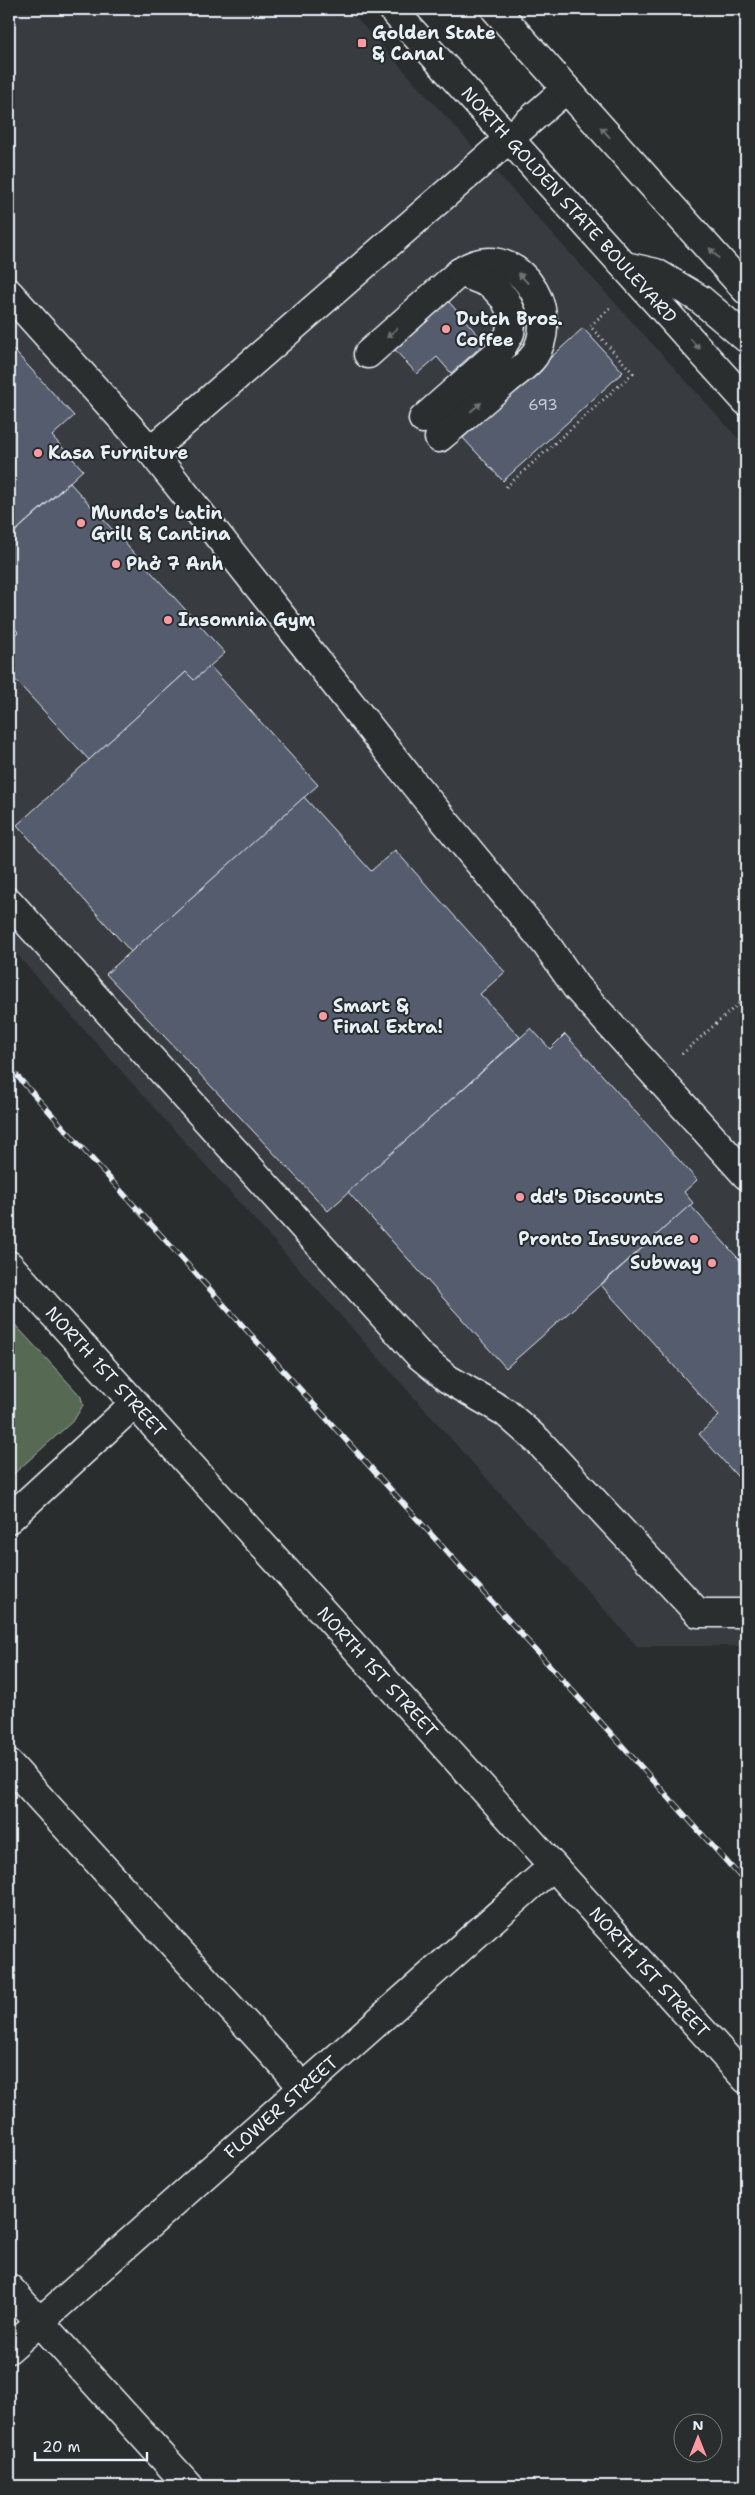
<svg xmlns="http://www.w3.org/2000/svg" width="755" height="2495" viewBox="0 0 755 2495" font-family="'Shantell Sans',sans-serif">
	<rect width="100%" height="100%" fill="#2a2d2e"/>
	<filter id="ink" filterUnits="userSpaceOnUse"><feTurbulence type="fractalNoise" baseFrequency=".02" numOctaves="2"/><feDisplacementMap in="SourceGraphic" scale="10" xChannelSelector="R" yChannelSelector="G"/><feConvolveMatrix kernelMatrix="1 2 1 2 8 2 1 2 1" color-interpolation-filters="sRGB"/></filter>
	<g filter="url(#ink)">
		<!-- built -->
		<polygon fill="#373b41" points="9,9 348,9 746,447 746,1646 637,1646 9,946"/>
		<!-- green -->
		<polygon fill="#576953" stroke="#a0ada6" points="9,1318 76,1391 81,1397 83,1405 74,1420 9,1478"/>
		<!-- building -->
		<g fill="#555c6d" stroke="#e8f1f8">
			<polygon points="442,294 485,343 451,373 437,357 417,374 395,350 433,316 427,308"/>
			<polygon points="583,328 623,372 503,481 463,438"/>
			<polygon points="9,345 74,416 52,436 83,470 9,537"/>
			<polygon points="70,483 225,653 194,680 186,672 89,760 9,673 9,640 18,632 9,622 9,537"/>
			<polygon points="210,666 318,785 131,952 17,825 186,672 194,680"/>
			<polygon points="304,797 371,871 395,850 505,972 480,994 520,1037 328,1211 106,974"/>
			<polygon points="531,1028 550,1049 565,1034 697,1180 684,1192 693,1203 506,1368 348,1192"/>
			<polygon points="690,1205 746,1267 746,1486 699,1434 719,1416 601,1285"/>
		</g>
		<g fill="none" stroke-linecap="round" stroke-linejoin="round">
			<defs>
				<g id="minor">
					<polyline points="9,293 151,451 415,785 546,944 576,987 746,1175"/>
					<path d="M368 354 460 272C514 235 564 310 534 356 527 366 515 373 506 381 484 400 462 419 439 438"/>
					<polyline points="423,419 500,351 510,333 512,314 505,299 491,284 460,272"/>
					<polyline points="151,451 566,89"/>
					<polyline points="9,902 420,1356 448,1379 505,1412 538,1441 698,1613 746,1613"/>
					<path id="s1" d="M9 1265 746 2079"/>
					<polyline points="9,1519 134,1404"/>
					<polyline points="9,1764 303,2087"/>
					<polyline points="9,2288 189,2486"/>
					<path id="s2" d="M9 2349 553 1866"/>
				</g>
				<g id="major">
					<path id="s3" d="M392 9 746 401"/>
					<polyline points="495,9 746,290"/>
					<polyline points="625,266 656,273 700,299 746,338"/>
				</g>
			</defs>
			<!-- minor casing -->
			<use href="#minor" stroke="#e8f1f8" stroke-width="31"/>
			<!-- major casing -->
			<use href="#major" stroke="#e8f1f8" stroke-width="31"/>
			<!-- path -->
			<g stroke="#e8f1f8" stroke-width="3" stroke-dasharray="1 4" stroke-linecap="butt">
				<polyline points="506,487 633,373 590,326 610,308"/>
				<polyline points="682,1054 746,997"/>
			</g>
			<!-- minor -->
			<use href="#minor" stroke="#2a2d2e" stroke-width="28"/>
			<!-- major -->
			<use href="#major" stroke="#2a2d2e" stroke-width="28"/>
			<defs>
				<polyline id="rail" points="9,1067 746,1883"/>
			</defs>
			<!-- rail casing -->
			<use href="#rail" stroke="#e8f1f8" stroke-width="5.5"/>
			<!-- rail -->
			<use href="#rail" stroke="#2a2d2e" stroke-width="4" stroke-dasharray="11" stroke-linecap="butt"/>
		</g>
		<!-- one-way arrows -->
		<defs><path id="oneway-solid" d="M-6-.8H1V-3.2L6.5 0L1 3.2V.8H-6Z" transform="scale(1.25)"/></defs>
		<g fill="#6c7275">
			<use href="#oneway-solid" transform="translate(605 132) rotate(-132)"/>
			<use href="#oneway-solid" transform="translate(714 253) rotate(-132)"/>
			<use href="#oneway-solid" transform="translate(523 278) rotate(-133)"/>
			<use href="#oneway-solid" transform="translate(392 333) rotate(139)"/>
			<use href="#oneway-solid" transform="translate(695 344) rotate(48)"/>
			<use href="#oneway-solid" transform="translate(476 407) rotate(-40)"/>
		</g>
	</g>
	<!-- markers -->
	<g fill="#ff9aa2" stroke="#2a2d2e" stroke-width="2">
		<rect x="357" y="38" width="10" height="10" rx="2.5"/>
		<circle cx="446" cy="329" r="5"/>
		<circle cx="38" cy="453" r="5"/>
		<circle cx="81" cy="523" r="5"/>
		<circle cx="116" cy="564" r="5"/>
		<circle cx="168" cy="620" r="5"/>
		<circle cx="323" cy="1016" r="5"/>
		<circle cx="520" cy="1197" r="5"/>
		<circle cx="694" cy="1239" r="5"/>
		<circle cx="712" cy="1263" r="5"/>
	</g>
	<g text-anchor="middle" stroke-width="4" stroke-linejoin="round" paint-order="stroke">
		<!-- number labels -->
		<g font-size="15" fill="#c3ccd5">
			<text x="543" y="410">693</text>
		</g>
		<!-- poi labels -->
		<g font-size="18" font-weight="bold" fill="#e8f1f8" stroke="#2a2d2e" text-anchor="start">
			<text x="372" y="39">Golden State<tspan x="372" dy="21">&amp; Canal</tspan></text>
			<text x="456" y="325">Dutch Bros.<tspan x="456" dy="21">Coffee</tspan></text>
			<text x="48" y="459">Kasa Furniture</text>
			<text x="91" y="519">Mundo's Latin<tspan x="91" dy="21">Grill &amp; Cantina</tspan></text>
			<text x="126" y="570">Phở 7 Anh</text>
			<text x="178" y="626">Insomnia Gym</text>
			<text x="333" y="1012">Smart &amp;<tspan x="333" dy="21">Final Extra!</tspan></text>
			<text x="530" y="1203">dd's Discounts</text>
			<text x="684" y="1245" text-anchor="end">Pronto Insurance</text>
			<text x="702" y="1269" text-anchor="end">Subway</text>
		</g>
		<!-- street labels -->
		<g font-size="18" fill="#e8f1f8" stroke="#2a2d2e">
			<text dy="6" stroke="none"><textPath href="#s3" startOffset="264">NORTH GOLDEN STATE BOULEVARD</textPath></text>
			<text dy="6" stroke="none"><textPath href="#s1" startOffset="144">NORTH 1ST STREET</textPath></text>
			<text dy="6" stroke="none"><textPath href="#s1" startOffset="549">NORTH 1ST STREET</textPath></text>
			<text dy="6" stroke="none"><textPath href="#s1" startOffset="954">NORTH 1ST STREET</textPath></text>
			<text dy="6" stroke="none"><textPath href="#s2" startOffset="364">FLOWER STREET</textPath></text>
		</g>
	</g>
	<!-- margin -->
	<rect width="755" height="2495" fill="none" stroke="#2a2d2e" stroke-width="30"/>
	<rect x="15" y="15" width="725" height="2465" fill="none" stroke="#e8f1f8" stroke-width="2" filter="url(#ink)"/>
	<!-- north arrow -->
	<g transform="translate(698 2438)"><circle r="24" fill="#2a2d2e" stroke="#767b7f"/>
	<path d="M0-4L9 19L0 12L-9 19Z" fill="#ff9aa2"/>
	<text y="-8" font-size="14" font-weight="bold" text-anchor="middle" fill="#e8f1f8">N</text>
	</g>
	<!-- scale -->
	<path d="M35 2452v8h112v-8" fill="none" stroke="#e8f1f8" stroke-width="2.5"/>
	<text x="42" y="2452" font-size="15" fill="#e8f1f8" stroke="#2a2d2e" stroke-width="4" paint-order="stroke">20 m</text>
</svg>
